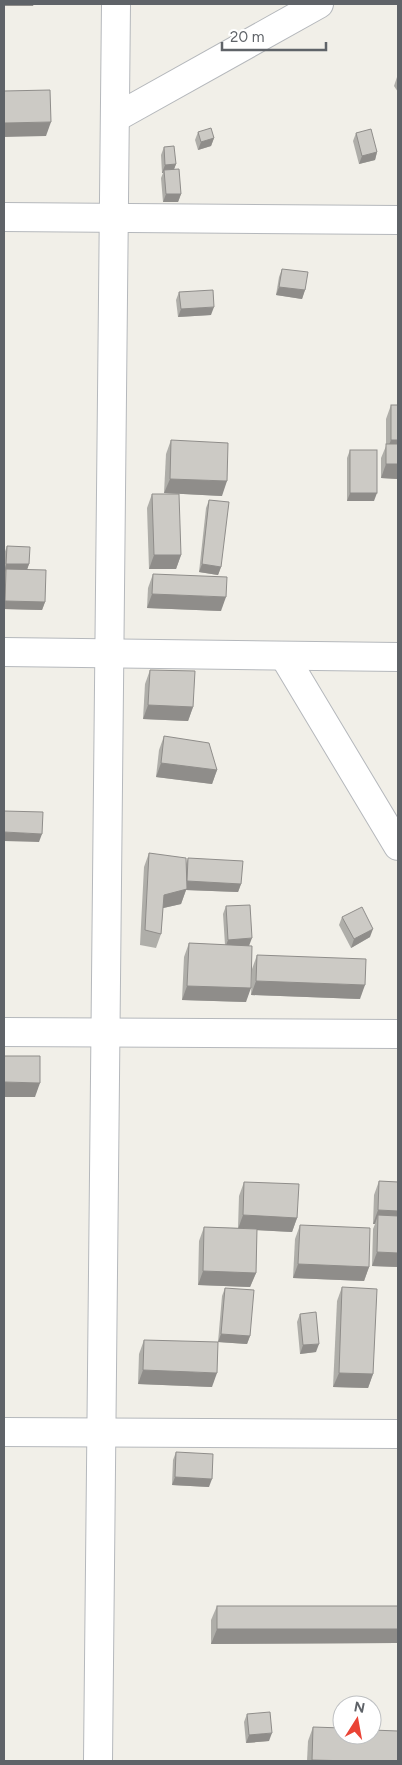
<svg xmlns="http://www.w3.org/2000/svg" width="402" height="1765" viewBox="0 0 402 1765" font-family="Figtree,sans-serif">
	<rect width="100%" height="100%" fill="#f1efe8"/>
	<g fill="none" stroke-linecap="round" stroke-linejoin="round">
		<defs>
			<g id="street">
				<polyline points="115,118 319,4"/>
				<polyline points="4,217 398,220"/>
				<polyline points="4,652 398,657"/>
				<polyline points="284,656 398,846"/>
				<polyline points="4,1032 398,1034"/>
				<polyline points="4,1432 398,1434"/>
				<polyline points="98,1761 116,4"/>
			</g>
		</defs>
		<!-- street casing -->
		<use href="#street" stroke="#b5b8bc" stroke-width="30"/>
		<!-- street -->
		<use href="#street" stroke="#fff" stroke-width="28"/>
	</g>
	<!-- wall -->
	<g fill="#afaea9">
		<polygon points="398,74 398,92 394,86"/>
		<polygon points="198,132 214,138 211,146 198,150 195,140"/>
		<polygon points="356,133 377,152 375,160 359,164 353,141"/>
		<polygon points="164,147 176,164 174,169 181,194 178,202 163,202 161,178 163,173 162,173 161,155"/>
		<polygon points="282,269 305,290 302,299 276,295 279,277"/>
		<polygon points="179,292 211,315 178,317 176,300"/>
		<polygon points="391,405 398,479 381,478 381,458 386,446 386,419"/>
		<polygon points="171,440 222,496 164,493 166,454"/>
		<polygon points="350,450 374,501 347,501 347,458"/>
		<polygon points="152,494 181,555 176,569 149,569 147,508"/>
		<polygon points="209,500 221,567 218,575 199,572 206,508"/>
		<polygon points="7,546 29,564 27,569 45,602 42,610 4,609 4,576 5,572 4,572 4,554"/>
		<polygon points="153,574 221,611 147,608 148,588"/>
		<polygon points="150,670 193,707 188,721 143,719 145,684"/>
		<polygon points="164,736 217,770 212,784 156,777 159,750"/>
		<polygon points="149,853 186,864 188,858 241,884 238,892 186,890 181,904 163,908 161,934 156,948 140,945 144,867"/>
		<polygon points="226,906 249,946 246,1002 182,1000 184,957 189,943 225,945 223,914"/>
		<polygon points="342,917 370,937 351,948 339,925"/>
		<polygon points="257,955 360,999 251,995 252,969"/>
		<polygon points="379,1181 398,1182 398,1267 372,1266 373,1229 375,1224 373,1224 374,1195"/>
		<polygon points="244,1182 297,1218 292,1232 257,1230 256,1273 250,1287 198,1285 199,1241 204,1227 238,1228 239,1196"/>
		<polygon points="300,1225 369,1267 364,1281 293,1278 295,1239"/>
		<polygon points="342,1287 373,1374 368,1388 333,1387 337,1301"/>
		<polygon points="225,1288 250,1336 247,1344 218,1342 222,1296"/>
		<polygon points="300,1314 316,1352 300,1354 297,1322"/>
		<polygon points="144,1340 212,1387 138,1384 139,1354"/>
		<polygon points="176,1452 209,1487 172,1485 173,1460"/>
		<polygon points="217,1606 397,1643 211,1644 211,1620"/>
		<polygon points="247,1714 269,1741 246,1743 244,1722"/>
		<polygon points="313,1727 398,1761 307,1761 308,1741"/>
	</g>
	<!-- shaded-wall -->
	<g fill="#8f8d8a">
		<polygon points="4,4 34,4 33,6 4,6"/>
		<polygon points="51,122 46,136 4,137 4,123"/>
		<polygon points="214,138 211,146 198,150 201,142"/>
		<polygon points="377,152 375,160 359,164 362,156"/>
		<polygon points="176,164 173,172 164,170 163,173 162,173 165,165"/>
		<polygon points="166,194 181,194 178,202 163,202"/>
		<polygon points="279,287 305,290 302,299 276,295"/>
		<polygon points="214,307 211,315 178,317 181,309"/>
		<polygon points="391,440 398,440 398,455 386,452"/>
		<polygon points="386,464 398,464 398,479 381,478"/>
		<polygon points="170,479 227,481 222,496 164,493"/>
		<polygon points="350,493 377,493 374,501 347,501"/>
		<polygon points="154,555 181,555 176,569 149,569"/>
		<polygon points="6,564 29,564 26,573 6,569 5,572 4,572"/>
		<polygon points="202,564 221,567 218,575 199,572"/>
		<polygon points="152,594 226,597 221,611 147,608"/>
		<polygon points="5,601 45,602 42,610 4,609 4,605"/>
		<polygon points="148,705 193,707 188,721 143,719"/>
		<polygon points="161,763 217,770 212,784 156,777"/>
		<polygon points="4,832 42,834 39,842 4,841"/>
		<polygon points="187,881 241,884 238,892 186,890 181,904 159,909 164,895"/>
		<polygon points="373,929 370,937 351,948 354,939"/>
		<polygon points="252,938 249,946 225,948 228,940"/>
		<polygon points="256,981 365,985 360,999 251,995"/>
		<polygon points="187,986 251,988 246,1002 182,1000"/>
		<polygon points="4,1082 40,1083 35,1097 4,1097"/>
		<polygon points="378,1210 398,1211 398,1225 378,1215 375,1224 373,1224"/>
		<polygon points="243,1215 297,1218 292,1232 238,1229"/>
		<polygon points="377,1252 398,1253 398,1267 372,1266"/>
		<polygon points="298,1264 369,1267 364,1281 293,1278"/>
		<polygon points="203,1271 256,1273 250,1287 198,1285"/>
		<polygon points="221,1334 250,1336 247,1344 218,1342"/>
		<polygon points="319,1344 316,1352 300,1354 303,1345"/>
		<polygon points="143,1370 217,1373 212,1387 138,1384"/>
		<polygon points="339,1373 373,1374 368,1388 333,1387"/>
		<polygon points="175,1477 212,1479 209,1487 172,1485"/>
		<polygon points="217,1629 398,1629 398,1639 397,1643 211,1644"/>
		<polygon points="272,1733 269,1741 246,1743 249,1735"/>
		<polygon points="312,1760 353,1761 311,1761"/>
	</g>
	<!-- building -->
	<g fill="#cccac5" stroke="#8f8d8a">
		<polygon points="50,90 51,122 4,123 4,91"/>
		<polygon points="211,128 214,138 201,142 198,132"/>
		<polygon points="371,129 377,152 362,156 356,133"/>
		<polygon points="174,146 176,164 165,165 164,147"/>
		<polygon points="179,169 181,194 166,194 164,170"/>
		<polygon points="282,269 308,272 305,290 279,287"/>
		<polygon points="213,290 214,307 181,309 179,292"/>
		<rect x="391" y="405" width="7" height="35"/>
		<polygon points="171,440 228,443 227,481 170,479"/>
		<rect x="386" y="444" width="12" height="20"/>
		<rect x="350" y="450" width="27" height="43"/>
		<polygon points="152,494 179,494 181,555 154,555"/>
		<polygon points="209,500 229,502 221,567 202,564"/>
		<polygon points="7,546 30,547 29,564 6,564"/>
		<polygon points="6,569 46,570 45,602 5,601"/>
		<polygon points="153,574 227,577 226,597 152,594"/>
		<polygon points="150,670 195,671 193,707 148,705"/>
		<polygon points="164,736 209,743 217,770 161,763"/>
		<polygon points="4,811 43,812 42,834 4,832"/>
		<polygon points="149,853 186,858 187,889 164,895 161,934 145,930"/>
		<polygon points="188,858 243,861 241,884 187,881"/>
		<polygon points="250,905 252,938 228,940 226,906"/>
		<polygon points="362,907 373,929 354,939 342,917"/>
		<polygon points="189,943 252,946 251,988 187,986"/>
		<polygon points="257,955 366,959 365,985 256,981"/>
		<polygon points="4,1056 40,1056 40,1083 4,1082"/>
		<polygon points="379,1181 398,1182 398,1211 378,1210"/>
		<polygon points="244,1182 299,1184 297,1218 243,1215"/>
		<polygon points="378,1215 398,1216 398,1253 377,1252"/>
		<polygon points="300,1225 370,1228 369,1267 298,1264"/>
		<polygon points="204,1227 257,1229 256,1273 203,1271"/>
		<polygon points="342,1287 377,1289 373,1374 339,1373"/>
		<polygon points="225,1288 254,1290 250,1336 221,1334"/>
		<polygon points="316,1312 319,1344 303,1345 300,1314"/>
		<polygon points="144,1340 218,1342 217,1373 143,1370"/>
		<polygon points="176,1452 213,1454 212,1479 175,1477"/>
		<rect x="217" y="1606" width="181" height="23"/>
		<polygon points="270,1712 272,1733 249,1735 247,1714"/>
		<polygon points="313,1727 342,1728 342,1735 372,1735 372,1730 398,1731 398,1761 353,1761 312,1760"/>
	</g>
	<!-- border -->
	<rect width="402" height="1765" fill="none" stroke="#5f6368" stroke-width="10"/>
	<!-- north arrow -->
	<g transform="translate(357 1720) rotate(11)"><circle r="24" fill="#ffffff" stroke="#bfc1c3"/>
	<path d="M0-4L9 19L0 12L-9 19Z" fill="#ea4335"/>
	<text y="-8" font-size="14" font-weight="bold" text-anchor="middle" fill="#5f6368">N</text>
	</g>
	<!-- scale -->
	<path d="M222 42v8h104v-8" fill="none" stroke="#5f6368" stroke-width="2.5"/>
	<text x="230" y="42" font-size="15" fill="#5f6368" stroke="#ffffff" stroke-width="4" paint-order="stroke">20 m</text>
</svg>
